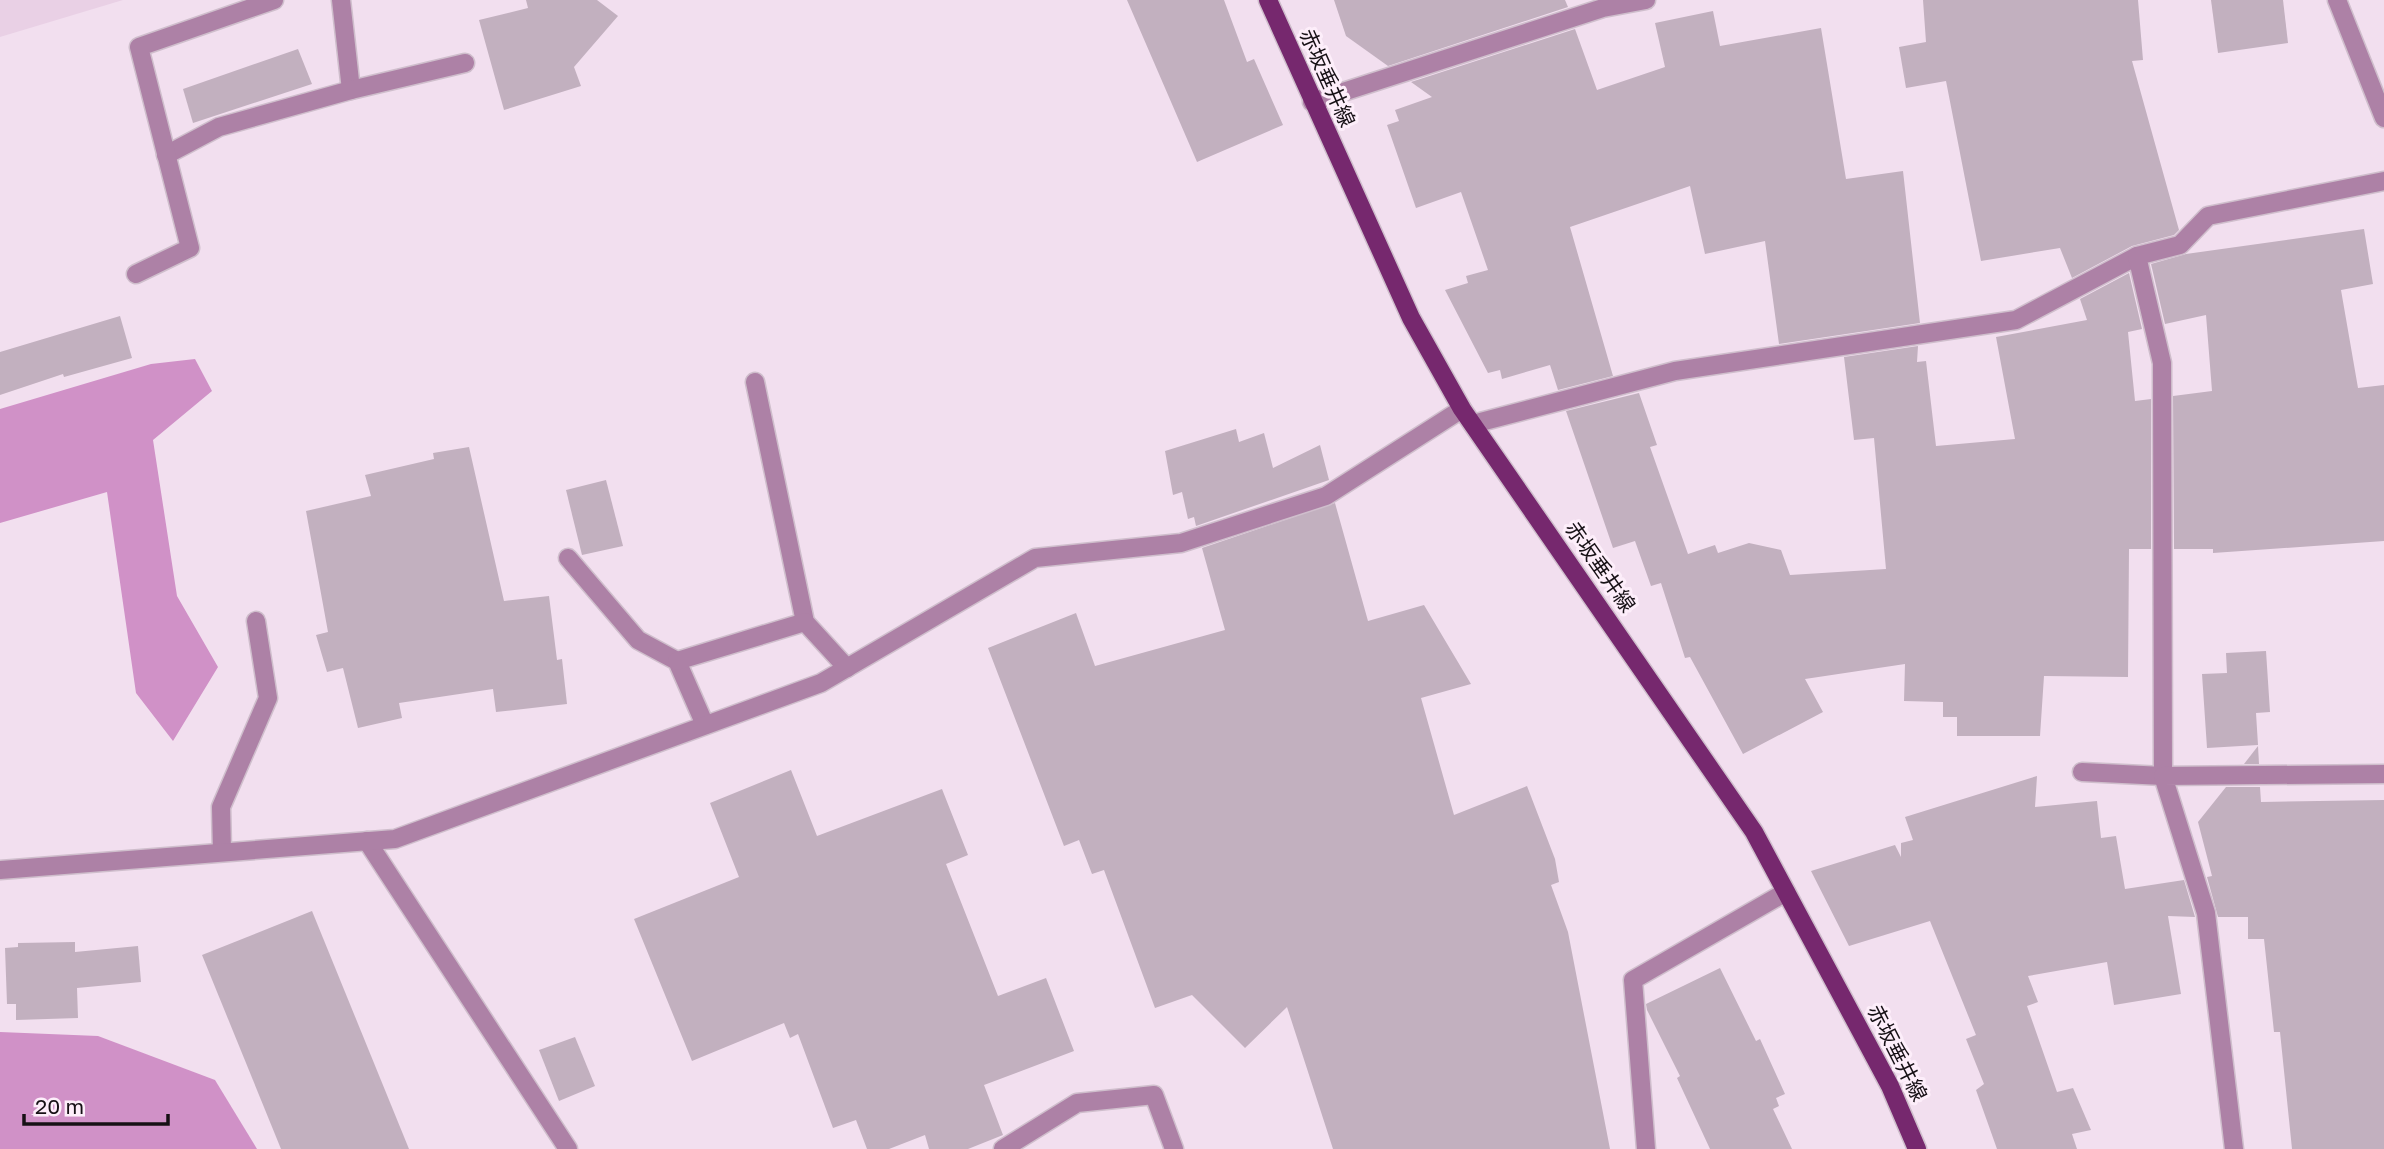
<svg xmlns="http://www.w3.org/2000/svg" width="2384" height="1149" viewBox="0 0 2384 1149" font-family="'Golos Text','Noto Sans JP',sans-serif">
	<rect width="100%" height="100%" fill="#f2dfef"/>
	<!-- built -->
	<polygon fill="#e9d0e5" points="0,0 123,0 0,37"/>
	<!-- forest -->
	<g fill="#d091c7">
		<polygon points="195,359 212,391 153,440 177,596 218,667 173,741 136,693 107,492 0,523 0,409 151,364"/>
		<polygon points="0,1032 98,1036 215,1080 257,1149 0,1149"/>
	</g>
	<!-- building -->
	<g fill="#c2b0bf">
		<polygon points="526,0 597,0 618,16 574,67 581,86 504,110 479,20 528,8"/>
		<polygon points="1127,0 1224,0 1247,62 1254,59 1283,125 1197,162"/>
		<polygon points="1334,0 1565,0 1568,7 1388,66 1346,36"/>
		<polygon points="1923,0 2138,0 2143,60 2132,61 2179,230 2174,235 2132,246 2072,278 2060,248 1981,261 1946,81 1906,88 1899,47 1926,42"/>
		<polygon points="2211,0 2283,0 2288,43 2218,53"/>
		<polygon points="1713,11 1720,46 1821,28 1846,179 1903,171 1920,323 1779,344 1765,241 1705,254 1690,186 1570,227 1613,376 1558,390 1550,365 1502,379 1500,370 1488,373 1445,290 1468,283 1466,276 1488,270 1461,192 1416,208 1387,125 1399,121 1395,110 1432,97 1411,82 1575,29 1597,90 1665,67 1655,23"/>
		<polygon points="298,49 312,84 193,123 183,89"/>
		<polygon points="2364,229 2373,284 2341,290 2358,388 2384,385 2384,541 2213,553 2213,549 2174,549 2173,396 2212,391 2206,315 2165,324 2151,264 2186,254"/>
		<polygon points="2129,273 2142,329 2128,332 2135,401 2151,399 2151,549 2129,549 2128,677 2044,676 2040,736 1957,736 1957,717 1943,717 1943,702 1904,701 1905,664 1805,679 1823,712 1743,754 1690,657 1685,658 1661,583 1651,586 1635,541 1613,548 1566,411 1639,393 1657,445 1650,447 1688,554 1715,545 1718,553 1749,543 1781,550 1790,575 1886,569 1874,438 1854,440 1844,357 1918,346 1917,362 1926,361 1936,446 2015,439 1996,337 2087,320 2080,299"/>
		<polygon points="120,316 132,358 64,377 63,374 0,395 0,352"/>
		<polygon points="1236,429 1239,442 1264,433 1273,468 1320,445 1329,480 1196,526 1194,517 1188,519 1182,492 1173,495 1165,451"/>
		<polygon points="469,447 504,601 549,596 557,660 562,659 567,704 496,712 493,689 399,703 402,718 358,728 343,668 327,672 316,635 328,632 306,511 371,496 365,475 434,459 433,453"/>
		<polygon points="606,480 623,546 582,555 566,490"/>
		<polygon points="1335,503 1368,621 1424,605 1471,684 1421,698 1454,815 1527,786 1555,859 1559,882 1551,885 1568,932 1610,1149 1333,1149 1287,1007 1245,1048 1192,995 1155,1008 1104,870 1092,874 1079,840 1064,846 988,648 1076,613 1095,666 1225,630 1202,548"/>
		<polygon points="2266,651 2270,712 2256,713 2258,745 2207,748 2202,674 2227,673 2226,653"/>
		<polygon points="2258,746 2259,764 2244,764"/>
		<polygon points="791,770 817,836 942,789 968,855 946,864 998,996 1046,978 1074,1051 984,1085 1003,1135 968,1149 929,1149 925,1135 889,1149 867,1149 856,1120 833,1128 798,1034 790,1038 784,1023 692,1061 634,919 739,877 710,803"/>
		<polygon points="2037,776 2035,807 2097,801 2101,838 2116,836 2125,889 2184,880 2195,917 2168,916 2181,994 2114,1005 2107,962 2028,976 2038,1002 2027,1006 2057,1092 2073,1088 2091,1130 2072,1134 2077,1149 1997,1149 1976,1090 1984,1084 1966,1039 1976,1035 1930,921 1849,946 1811,871 1895,845 1901,857 1901,843 1913,840 1905,817"/>
		<polygon points="2226,787 2260,787 2261,802 2384,800 2384,1149 2292,1149 2280,1032 2274,1032 2264,939 2248,939 2248,917 2218,917 2207,877 2212,876 2198,822"/>
		<polygon points="312,911 409,1149 281,1149 202,955"/>
		<polygon points="75,942 75,952 138,946 141,982 77,988 78,1018 16,1020 16,1004 7,1004 5,948 18,947 18,943"/>
		<polygon points="1720,968 1756,1041 1760,1039 1785,1094 1776,1098 1779,1106 1773,1109 1792,1149 1710,1149 1677,1078 1680,1076 1647,1010 1646,1004"/>
		<polygon points="575,1037 595,1086 559,1101 539,1050"/>
	</g>
	<g fill="none" stroke-linecap="round" stroke-linejoin="round">
		<defs>
			<g id="minor">
				<polyline points="341,0 351,90"/>
				<polyline points="2337,0 2384,118"/>
				<polyline points="1312,102 1603,8 1646,0"/>
				<polyline points="166,155 219,127 351,90 465,63"/>
				<polyline points="136,274 190,248 139,47 274,0"/>
				<polyline points="755,382 805,622 847,668"/>
				<polyline points="1473,424 1675,371 2016,320 2137,256"/>
				<polyline points="568,558 638,640 677,661 705,725"/>
				<polyline points="677,661 805,622"/>
				<polyline points="2082,772 2163,776 2162,363 2137,256 2180,245 2208,216 2384,181"/>
				<polyline points="367,841 568,1149"/>
				<polyline points="222,852 221,807 268,698 256,621"/>
				<polyline points="0,870 395,839 821,683 1035,558 1181,543 1326,496 1462,409"/>
				<polyline points="1003,1149 1077,1103 1154,1095 1174,1149"/>
				<polyline points="1646,1149 1633,980 1786,892"/>
				<polyline points="2234,1149 2206,913 2163,776 2384,774"/>
			</g>
			<polyline id="major" points="1268,0 1411,318 1462,409 1754,832 1890,1086 1917,1149"/>
		</defs>
		<!-- minor casing -->
		<use href="#minor" stroke="#cfbecc" stroke-width="21"/>
		<!-- major casing -->
		<use href="#major" stroke="#cfbecc" stroke-width="21"/>
		<!-- minor -->
		<use href="#minor" stroke="#ad81a6" stroke-width="18"/>
		<!-- major -->
		<use href="#major" stroke="#76286e" stroke-width="18"/>
	</g>
	<g text-anchor="middle" stroke-width="6" stroke-linejoin="round" paint-order="stroke">
		<!-- street labels -->
		<g font-size="21" fill="#161015" stroke="#fdeefa">
			<text transform="translate(1327 78) rotate(66)" y="7">赤坂垂井線</text>
			<text transform="translate(1600 567) rotate(55)" y="7">赤坂垂井線</text>
			<text transform="translate(1897 1053) rotate(63)" y="7">赤坂垂井線</text>
		</g>
	</g>
	<!-- scale -->
	<path d="M24 1114v10h144v-10" fill="none" stroke="#161015" stroke-width="3.5"/>
	<text x="35" y="1114" font-size="21" fill="#161015" stroke="#fdeefa" stroke-width="5" paint-order="stroke">20 m</text>
</svg>
